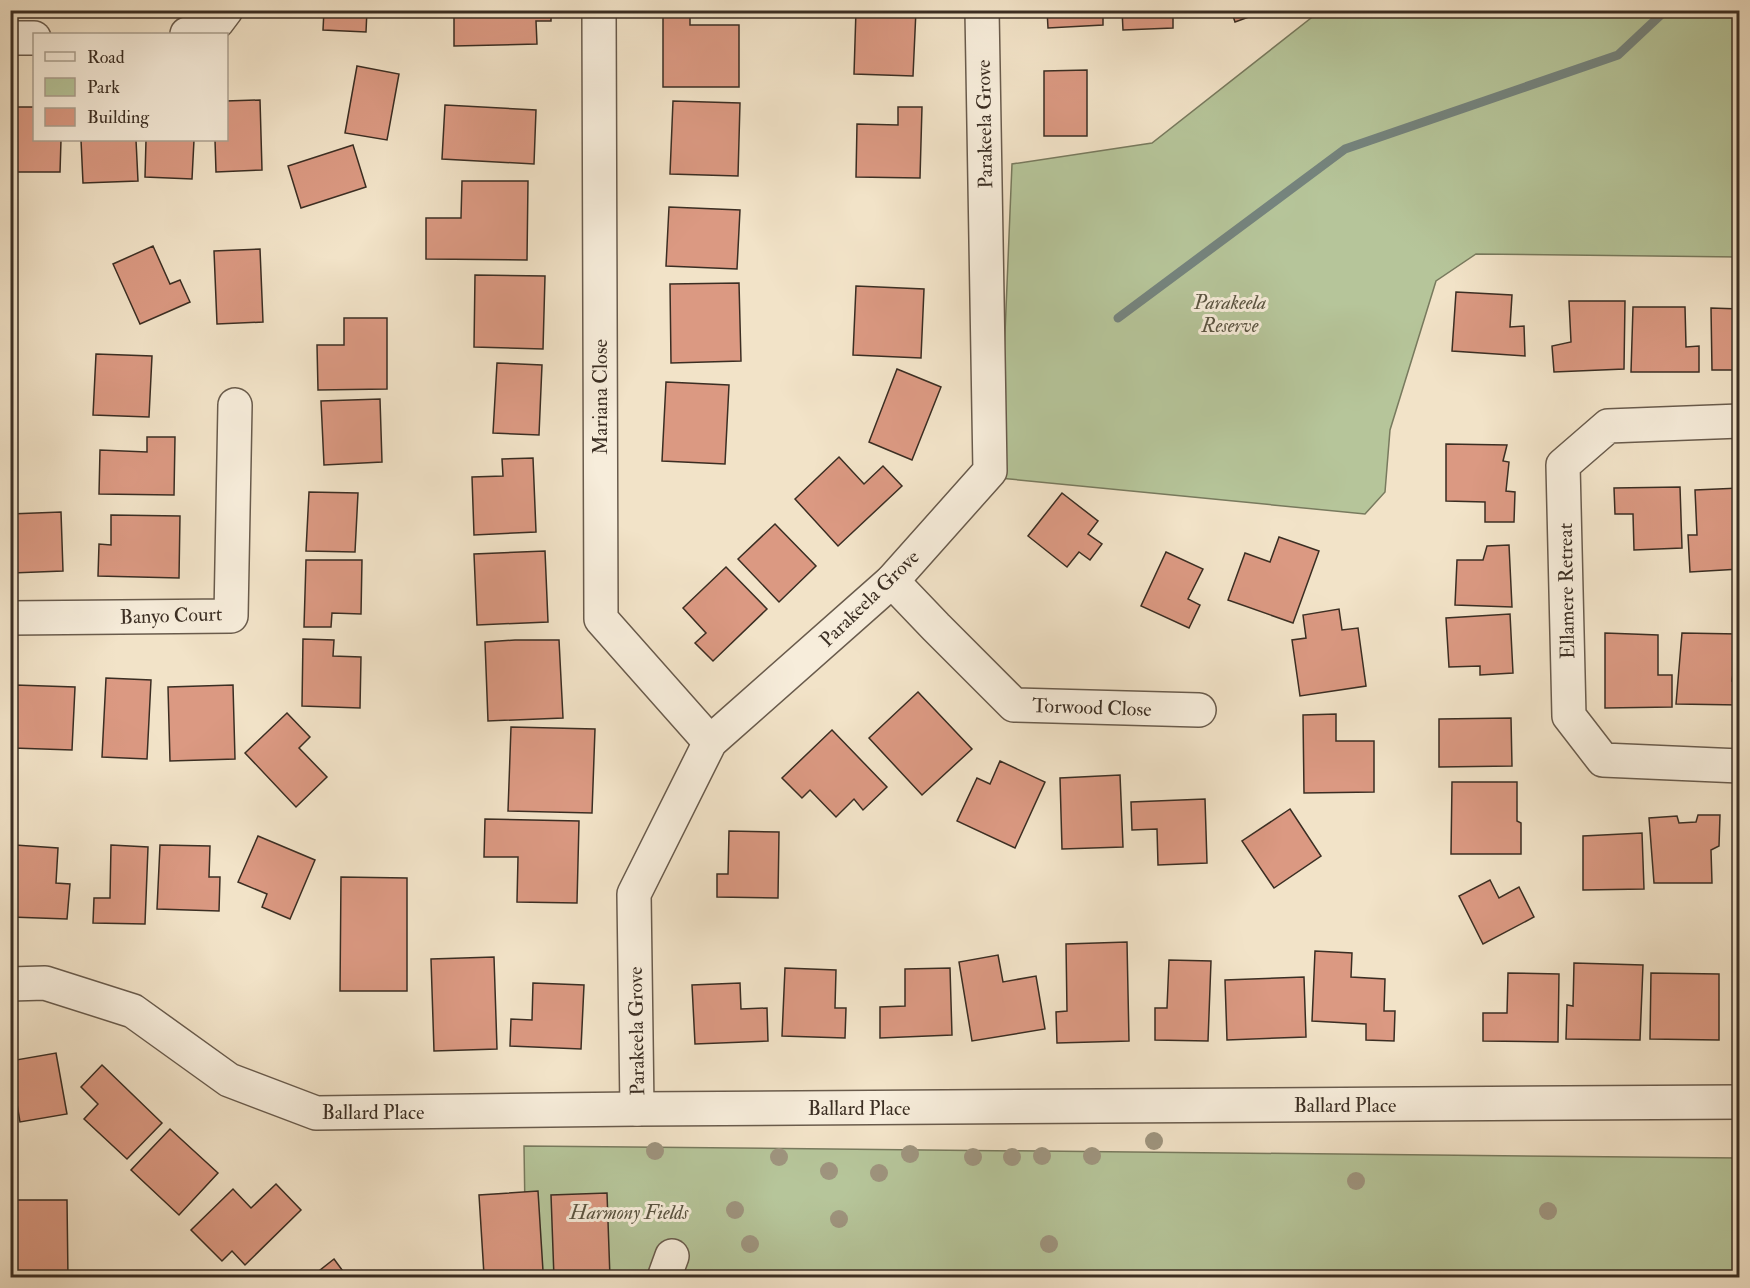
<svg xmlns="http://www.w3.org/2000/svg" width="1750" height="1288" viewBox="0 0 1750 1288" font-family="'IM FELL Double Pica',serif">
	<rect width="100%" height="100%" fill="#f2e3c8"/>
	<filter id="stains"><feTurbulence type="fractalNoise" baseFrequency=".00333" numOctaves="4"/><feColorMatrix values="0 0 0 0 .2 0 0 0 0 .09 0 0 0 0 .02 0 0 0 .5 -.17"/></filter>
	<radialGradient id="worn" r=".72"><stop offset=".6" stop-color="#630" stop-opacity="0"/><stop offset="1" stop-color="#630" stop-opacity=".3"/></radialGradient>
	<!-- green -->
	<g fill="#b6c59a" stroke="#787a5e" stroke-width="1.5">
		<polygon points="1320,11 1739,11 1739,257 1476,254 1436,281 1390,430 1385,492 1365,514 999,478 1012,164 1152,143"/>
		<polygon points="524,1146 1739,1158 1739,1277 526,1277"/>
	</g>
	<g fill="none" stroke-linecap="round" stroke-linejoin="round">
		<!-- stream -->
		<polyline stroke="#75847e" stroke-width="9" points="1118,318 1345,149 1618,55 1666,10"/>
	</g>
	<!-- building -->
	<g fill="#db9982" stroke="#3b2e23" stroke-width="1.5">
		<polygon points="324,10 367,10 366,32 323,30"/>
		<polygon points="454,10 551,10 551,21 536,21 537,44 454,46"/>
		<polygon points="856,10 916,10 913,76 854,74"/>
		<polygon points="1047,10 1103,10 1103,25 1048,28"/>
		<polygon points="1122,10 1173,10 1173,28 1123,30"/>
		<polygon points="1231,10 1268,10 1235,22"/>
		<polygon points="663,13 690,13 690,25 739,25 739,87 663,87"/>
		<polygon points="357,66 399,74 387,140 345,133"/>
		<polygon points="1087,70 1087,136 1044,136 1044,71"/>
		<polygon points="260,100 262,170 216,172 215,140 226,140 226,101"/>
		<polygon points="673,101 740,103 738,176 670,174"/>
		<polygon points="445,105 536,110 534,164 442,159"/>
		<polygon points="13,107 34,107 34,140 61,140 60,172 12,172"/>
		<polygon points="898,107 922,107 920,178 856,177 857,124 898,125"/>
		<polygon points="81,140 136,140 138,181 83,183"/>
		<polygon points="146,140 194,140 192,179 145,177"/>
		<polygon points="353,145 366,187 301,208 288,166"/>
		<polygon points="462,181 528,181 527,260 426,259 426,218 461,218"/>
		<polygon points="669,207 740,210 737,269 666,266"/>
		<polygon points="153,246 170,284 180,280 190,302 140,324 113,264"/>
		<polygon points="260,249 263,322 217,324 214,251"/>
		<polygon points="475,275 545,276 543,349 474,347"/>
		<polygon points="739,283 741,361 671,363 670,284"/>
		<polygon points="856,286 924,289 921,358 853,355"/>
		<polygon points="1456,292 1512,295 1510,327 1524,326 1525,356 1452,351"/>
		<polygon points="1569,301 1625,301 1624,369 1554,372 1552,346 1571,342"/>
		<polygon points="1633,307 1685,307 1686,347 1699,346 1699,372 1631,372"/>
		<polygon points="1711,308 1740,309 1740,370 1712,370"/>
		<polygon points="344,318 387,318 387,389 318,390 317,345 344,345"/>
		<polygon points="96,354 152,356 149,417 93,415"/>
		<polygon points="497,363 542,365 539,435 493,433"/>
		<polygon points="897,369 941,387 912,460 869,442"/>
		<polygon points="666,382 729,385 725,464 662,461"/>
		<polygon points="380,399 382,462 324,465 321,401"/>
		<polygon points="147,437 175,437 174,495 99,494 100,450 147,452"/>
		<polygon points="1446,444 1507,445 1503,461 1509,462 1506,491 1515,492 1514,522 1485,522 1485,502 1446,501"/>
		<polygon points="839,457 864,484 883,466 902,486 838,546 795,499"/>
		<polygon points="533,458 536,532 474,535 472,477 503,476 502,459"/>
		<polygon points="1680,487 1682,548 1634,550 1633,514 1615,514 1614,488"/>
		<polygon points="1740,488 1740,569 1690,572 1688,535 1697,535 1695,490"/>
		<polygon points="309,492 358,493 355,552 306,551"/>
		<polygon points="1062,493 1098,521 1088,534 1102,544 1090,560 1079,552 1067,567 1028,536"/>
		<polygon points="61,512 63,571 12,573 10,514"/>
		<polygon points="111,515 180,516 179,578 98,576 99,544 111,545"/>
		<polygon points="775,524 816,566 779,602 738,559"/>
		<polygon points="1279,537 1319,551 1293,623 1228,600 1245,553 1270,562"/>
		<polygon points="1509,545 1512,607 1455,605 1457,560 1483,560 1487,546"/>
		<polygon points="545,551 548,622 477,625 474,554"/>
		<polygon points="1166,552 1203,569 1188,599 1200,605 1189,628 1141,606"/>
		<polygon points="306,560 362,560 361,614 332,613 331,627 304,627"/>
		<polygon points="726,567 767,609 713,661 695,643 706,633 683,608"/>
		<polygon points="1339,609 1342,630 1358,628 1366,686 1300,696 1292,640 1306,638 1303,615"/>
		<polygon points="1510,614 1513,673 1480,675 1480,666 1449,667 1446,618"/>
		<polygon points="1605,633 1658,635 1658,675 1672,675 1672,707 1605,708"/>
		<polygon points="1682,633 1738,634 1732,681 1740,681 1740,705 1676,704"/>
		<polygon points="303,639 334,640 333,656 361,657 360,708 302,706"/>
		<polygon points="515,640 559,640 563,718 488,721 485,642"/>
		<polygon points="106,678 151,680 147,759 102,757"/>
		<polygon points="15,685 75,687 72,750 13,748"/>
		<polygon points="233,685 235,759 170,761 168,687"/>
		<polygon points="918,692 972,749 922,795 869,738"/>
		<polygon points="287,713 310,737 299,748 327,777 296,807 245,753"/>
		<polygon points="1336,714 1336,741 1374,741 1374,792 1304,793 1303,715"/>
		<polygon points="1511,718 1512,766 1439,767 1439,719"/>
		<polygon points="511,727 595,729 592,813 508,811"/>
		<polygon points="832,730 887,787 863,810 854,799 836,817 810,790 802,798 782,778"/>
		<polygon points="1000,761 1045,782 1015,848 957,821 977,778 990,784"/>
		<polygon points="1120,775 1123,847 1062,849 1060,778"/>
		<polygon points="1452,782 1517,782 1517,821 1521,823 1521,854 1451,854"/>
		<polygon points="1205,799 1207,863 1158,865 1157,829 1132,830 1131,802"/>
		<polygon points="1290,809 1321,856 1274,888 1242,841"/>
		<polygon points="1698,815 1720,815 1719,846 1711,850 1712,883 1654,883 1649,818 1677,816 1679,823 1696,822"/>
		<polygon points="485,819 579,821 577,903 517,902 518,857 484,857"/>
		<polygon points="729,831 779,832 778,898 717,897 717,874 728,874"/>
		<polygon points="1642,833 1644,889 1583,890 1583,836"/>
		<polygon points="258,836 315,860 290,919 262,907 267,894 238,882"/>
		<polygon points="15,845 58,848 56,883 70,884 67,919 11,917"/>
		<polygon points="111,845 148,847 145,924 93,923 94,898 110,898"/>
		<polygon points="160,845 210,846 209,877 220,877 219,911 157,909"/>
		<polygon points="341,877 407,878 407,991 340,991"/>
		<polygon points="1490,880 1499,898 1519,887 1534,917 1483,944 1459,896"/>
		<polygon points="1127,942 1129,1041 1057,1043 1056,1012 1067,1011 1066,944"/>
		<polygon points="1315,951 1352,953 1351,977 1385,979 1384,1011 1395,1011 1394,1041 1366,1040 1366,1024 1312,1021"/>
		<polygon points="998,955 1003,982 1036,976 1045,1029 972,1041 959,962"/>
		<polygon points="494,957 497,1049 434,1051 431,959"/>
		<polygon points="1169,960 1211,961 1208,1041 1155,1040 1155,1008 1167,1008"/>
		<polygon points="1574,963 1643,965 1640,1040 1566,1039 1567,1005 1573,1006"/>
		<polygon points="785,968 836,970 835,1008 846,1008 845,1038 782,1036"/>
		<polygon points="950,968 952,1035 880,1038 880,1007 905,1006 905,969"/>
		<polygon points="1508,973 1559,974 1558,1042 1483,1041 1483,1013 1507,1013"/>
		<polygon points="1651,973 1719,974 1719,1040 1650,1039"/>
		<polygon points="1304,977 1306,1037 1227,1040 1225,980"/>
		<polygon points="533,983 584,985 581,1049 510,1046 511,1019 532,1020"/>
		<polygon points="740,983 741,1009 767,1008 768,1041 695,1044 692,985"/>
		<polygon points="56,1053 67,1114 20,1122 10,1061"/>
		<polygon points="102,1065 162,1123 127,1159 84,1119 98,1104 81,1087"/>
		<polygon points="170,1129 218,1173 179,1215 131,1170"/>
		<polygon points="276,1184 301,1210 245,1265 232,1251 222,1261 191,1230 233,1189 251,1208"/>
		<polygon points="538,1191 543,1271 484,1275 479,1195"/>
		<polygon points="607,1193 610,1278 554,1278 551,1195"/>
		<polygon points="10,1200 67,1200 68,1278 15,1278 15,1238 10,1238"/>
		<polygon points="334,1259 348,1278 310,1278"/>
	</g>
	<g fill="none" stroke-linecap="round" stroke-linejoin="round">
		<defs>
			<g id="minor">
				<polyline points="599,10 601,619 710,742"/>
				<polyline points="187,34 217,22 226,10"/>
				<polyline points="10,38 34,38"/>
				<polyline points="1740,421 1608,426 1563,465 1569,716 1603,760 1740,766"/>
				<polyline points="892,581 936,627 1014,705 1199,710"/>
				<polyline points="10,618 231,616 235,405"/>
				<polyline points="10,984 45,983 133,1011 229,1080 316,1113 637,1109 1740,1102"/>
				<polyline points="637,1109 634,894 710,742 892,581 990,471 982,10"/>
				<polyline points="664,1278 672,1256"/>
			</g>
		</defs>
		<!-- minor casing -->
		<use href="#minor" stroke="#695b4c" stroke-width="36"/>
		<!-- minor -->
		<use href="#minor" stroke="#f7eddb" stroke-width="33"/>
	</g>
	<!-- trees -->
	<g fill="#9e947e">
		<circle cx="1154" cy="1141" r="9"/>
		<circle cx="655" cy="1151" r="9"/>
		<circle cx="910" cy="1154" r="9"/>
		<circle cx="1042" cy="1156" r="9"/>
		<circle cx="1092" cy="1156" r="9"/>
		<circle cx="779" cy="1157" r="9"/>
		<circle cx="973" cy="1157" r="9"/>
		<circle cx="1012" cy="1157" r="9"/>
		<circle cx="829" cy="1171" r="9"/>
		<circle cx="879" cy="1173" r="9"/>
		<circle cx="1356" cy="1181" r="9"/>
		<circle cx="735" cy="1210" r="9"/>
		<circle cx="1548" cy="1211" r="9"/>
		<circle cx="839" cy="1219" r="9"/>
		<circle cx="750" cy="1244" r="9"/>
		<circle cx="1049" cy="1244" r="9"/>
	</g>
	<g text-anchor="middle" stroke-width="6" stroke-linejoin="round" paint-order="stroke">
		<!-- street labels -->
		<g font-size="20" fill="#3b2e23" stroke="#f7eddb">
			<text transform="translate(984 124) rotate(-91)" y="7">Parakeela Grove</text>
			<text transform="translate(600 397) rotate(-90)" y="7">Mariana Close</text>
			<text transform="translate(1566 591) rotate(-91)" y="7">Ellamere Retreat</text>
			<text transform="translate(869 598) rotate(-44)" y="7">Parakeela Grove</text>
			<text transform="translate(171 615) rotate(-2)" y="7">Banyo Court</text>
			<text transform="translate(1092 707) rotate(2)" y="7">Torwood Close</text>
			<text transform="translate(636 1031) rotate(-91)" y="7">Parakeela Grove</text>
			<text x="1345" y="1112">Ballard Place</text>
			<text x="859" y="1115">Ballard Place</text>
			<text x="373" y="1119">Ballard Place</text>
		</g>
		<!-- park labels -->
		<g font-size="20" font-style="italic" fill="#5a5441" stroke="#f7eddb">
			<text x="1230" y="309">Parakeela<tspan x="1230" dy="23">Reserve</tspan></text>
			<text x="629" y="1219">Harmony Fields</text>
		</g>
	</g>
	<!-- margin -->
	<rect width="1750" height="1288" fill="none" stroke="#f2e3c8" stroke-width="36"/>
	<rect x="12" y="12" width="1726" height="1264" fill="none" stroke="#3b2e23" stroke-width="3"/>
	<rect x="18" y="18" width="1714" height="1252" fill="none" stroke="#3b2e23" stroke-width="1.5"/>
	<!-- legend -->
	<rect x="33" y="33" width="195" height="108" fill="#f7eddb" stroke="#aca191" stroke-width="1.5"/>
	<rect x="45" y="52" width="30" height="9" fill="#f7eddb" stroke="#aca191" stroke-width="1.5"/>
	<text x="87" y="63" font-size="18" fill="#3b2e23">Road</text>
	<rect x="45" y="78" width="30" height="18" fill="#b6c59a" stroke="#aca191" stroke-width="1.5"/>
	<text x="87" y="93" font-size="18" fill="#3b2e23">Park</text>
	<rect x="45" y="108" width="30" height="18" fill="#db9982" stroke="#aca191" stroke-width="1.5"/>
	<text x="87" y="123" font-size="18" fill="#3b2e23">Building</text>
	<rect width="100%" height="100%" filter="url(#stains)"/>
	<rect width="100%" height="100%" fill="url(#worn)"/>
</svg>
